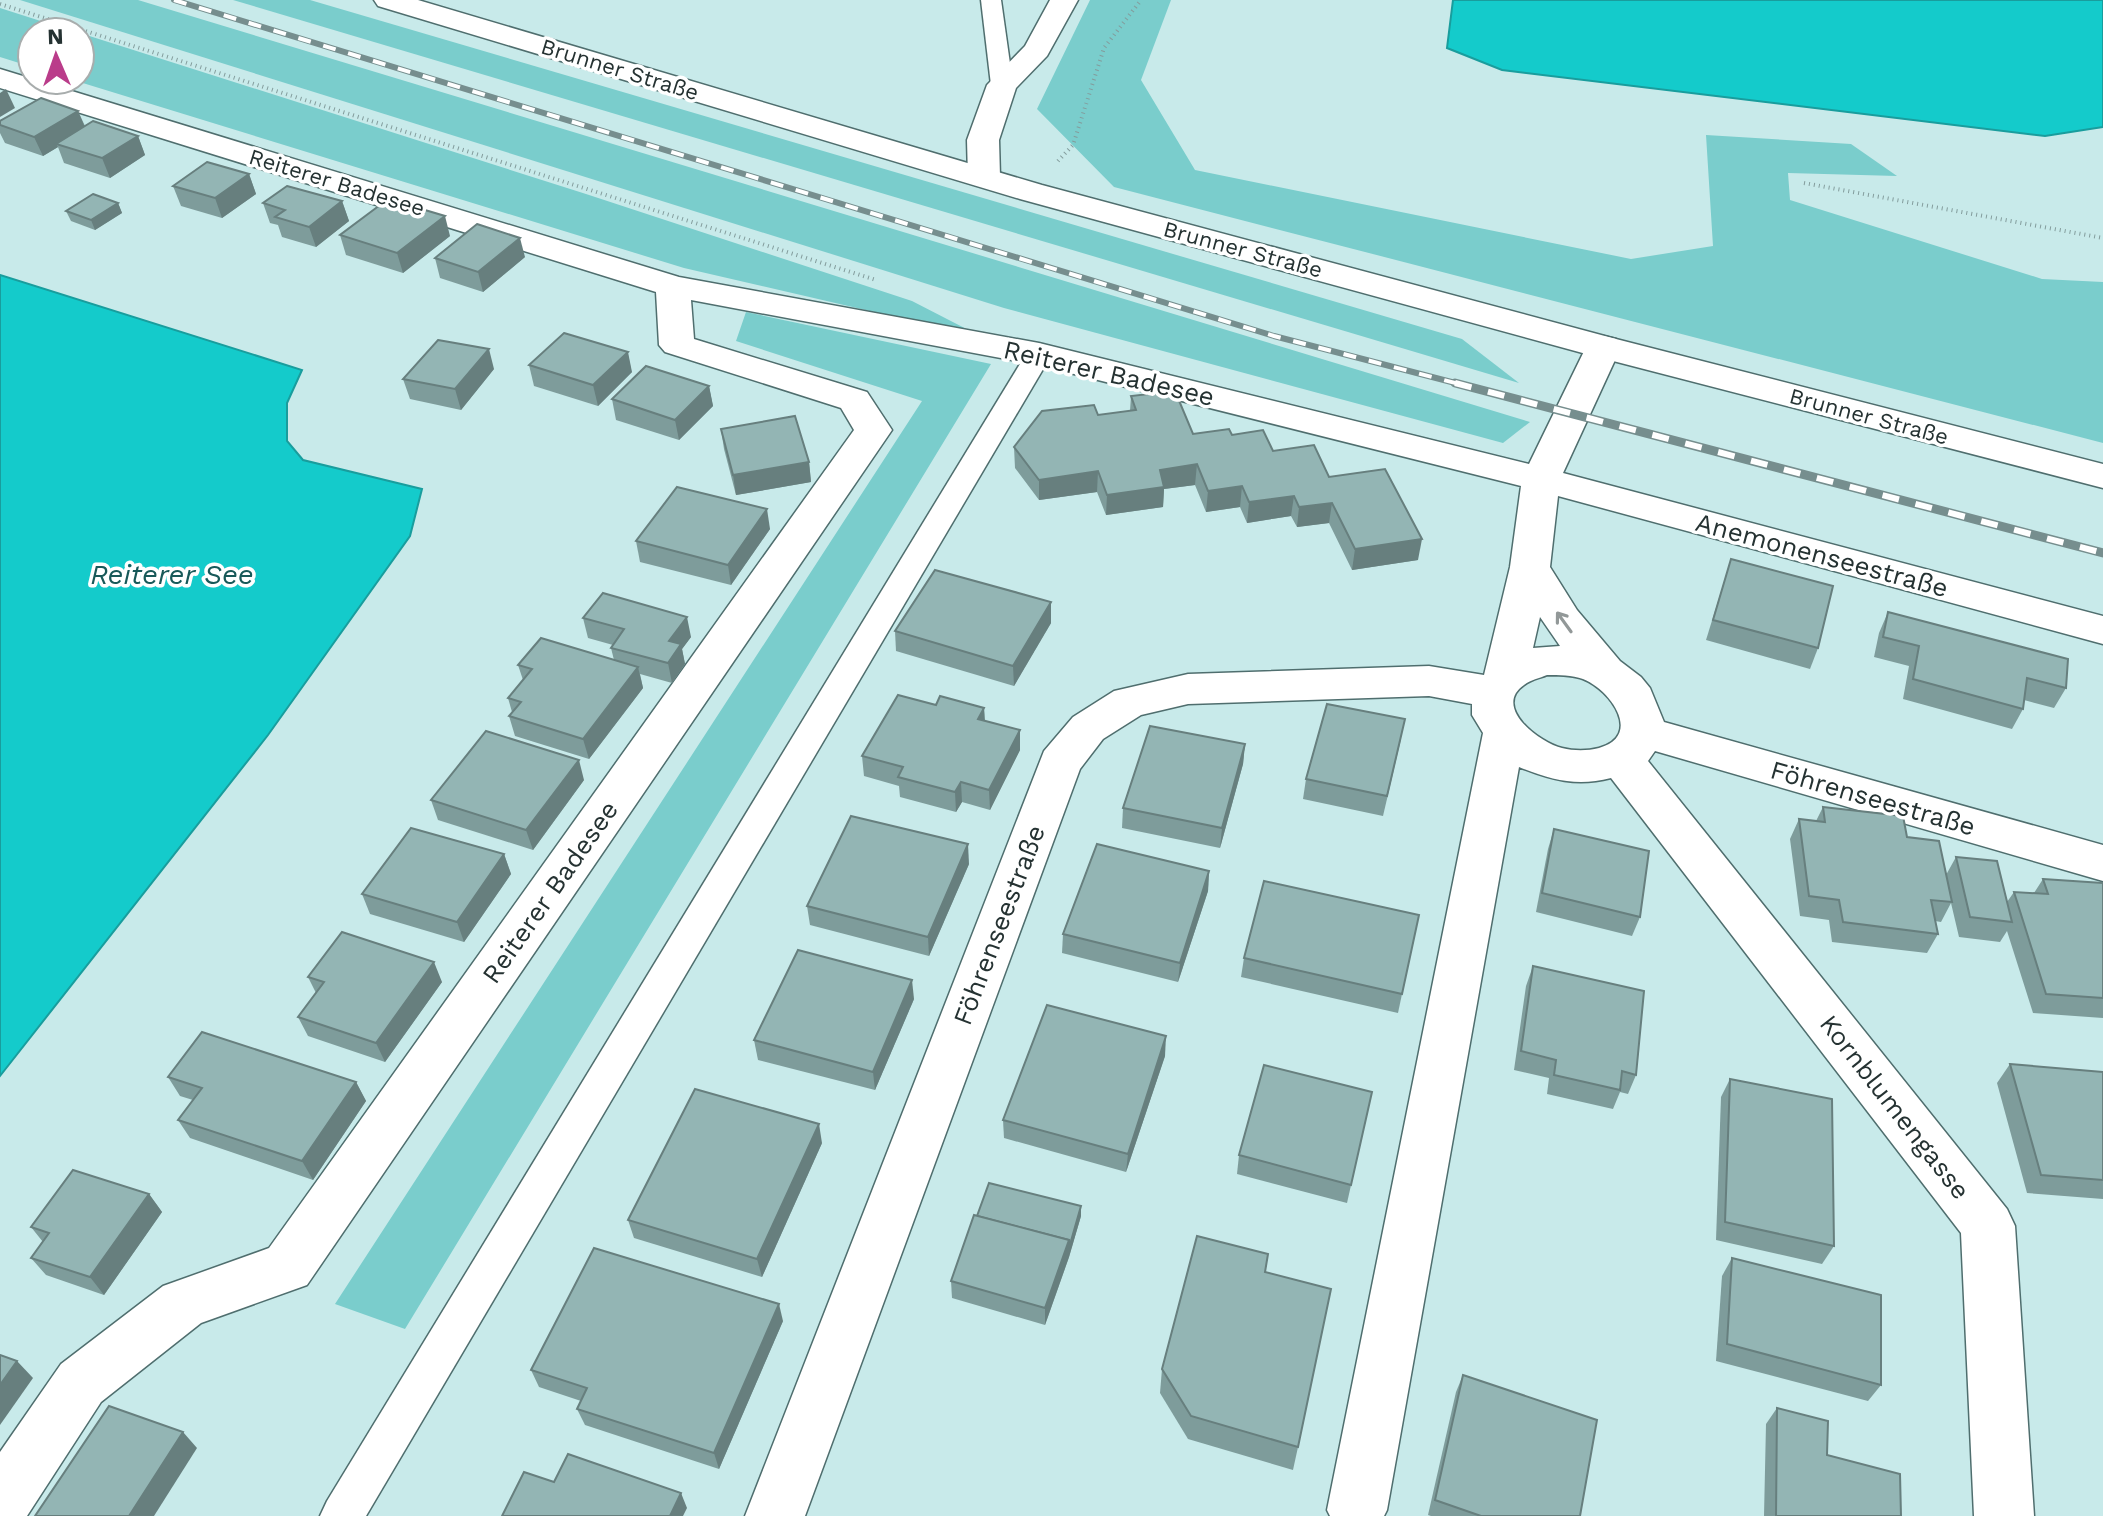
<svg xmlns="http://www.w3.org/2000/svg" width="2103" height="1516" viewBox="0 0 2103 1516" font-family="'Work Sans',sans-serif">
	<rect width="100%" height="100%" fill="#c8eaea"/>
	<!-- green -->
	<g fill="#7acdcc">
		<polygon points="20,0 138,0 1530,422 1503,443 1004,308"/>
		<polygon points="233,0 310,0 1462,339 1519,383"/>
		<polygon points="1090,0 1171,0 1141,80 1195,170 1631,259 1713,246 1706,135 1851,144 1897,176 1788,173 1790,200 2042,279 2103,282 2103,443 1114,187 1037,109"/>
		<polygon points="0,8 75,32 32,32 32,67 0,57"/>
		<polygon points="80,33 586,194 912,301 982,337 684,268 73,80 80,80"/>
		<polygon points="746,312 991,364 405,1329 335,1304 922,401 736,341"/>
	</g>
	<!-- water -->
	<g fill="#14cbcb" stroke="#199d9d" stroke-width="2">
		<polygon points="1453,0 2103,0 2103,127 2045,136 1502,70 1447,48"/>
		<polygon points="0,275 302,370 287,403 287,441 303,460 422,489 410,536 268,735 0,1076"/>
	</g>
	<g fill="none" stroke-linecap="round" stroke-linejoin="round">
		<defs>
			<g id="lane">
				<polygon points="981,0 1001,0 1013,85 1010,90 994,90 991,85"/>
				<polygon points="1039,346 1048,349 1052,354 366,1516 320,1516 327,1501 1026,354 1030,349"/>
			</g>
			<g id="street">
				<polygon points="1050,0 1078,0 1047,56 1016,88 999,140 1000,177 995,184 984,187 973,184 968,177 967,140 987,85 1025,46"/>
				<path d="M0 69 679 277 1039 343 1529 464 1590 339 1603 336 1616 339 1621 347 1563 473 2103 616V644L1558 496 1550 567 1577 610 1620 661 1641 677 1650 688 1664 722 2103 845V881L1655 751 1648 761 2007 1209 2015 1226 2034 1516H1974L1961 1233 1611 778C1577 787 1551 780 1519 767L1387 1510 1384 1516H1330L1327 1510 1483 733 1472 715V704L1429 696 1188 704 1141 715 1103 739 1080 769 805 1516H745L1044 751 1073 717 1114 691 1188 674 1429 666 1484 675 1510 567 1521 486 1038 365 691 300 694 339 867 392 892 430 307 1285 201 1323 101 1402 27 1516H0V1452L61 1364 163 1286 269 1248 854 430 841 408 665 352 659 345 656 292 0 88ZM1540 617 1560 646 1533 648ZM1547 675C1559 675 1572 675 1583 679 1611 690 1643 736 1599 748 1587 751 1574 751 1562 748 1540 743 1492 707 1524 685 1530 680 1540 678 1547 675Z"/>
			</g>
			<polygon id="secondary" points="374,0 418,0 1042,185 1616,339 2103,464 2103,488 1590,355 1020,199 378,6"/>
		</defs>
		<!-- lane casing -->
		<use href="#lane" stroke="#4f6e6e" stroke-width="3"/>
		<!-- street casing -->
		<use href="#street" stroke="#4f6e6e" stroke-width="3"/>
		<!-- secondary casing -->
		<use href="#secondary" stroke="#4f6e6e" stroke-width="3"/>
		<!-- path -->
		<g stroke="#839c9c" stroke-width="4" stroke-dasharray="1 4" stroke-linecap="butt">
			<polyline points="0,4 876,280"/>
			<polyline points="1058,161 1073,145 1104,48 1141,0"/>
			<polyline points="1804,183 2103,238"/>
		</g>
		<!-- lane -->
		<use href="#lane" fill="#fff" fill-rule="evenodd"/>
		<!-- street -->
		<use href="#street" fill="#fff" fill-rule="evenodd"/>
		<!-- secondary -->
		<use href="#secondary" fill="#fff" fill-rule="evenodd"/>
		<defs>
			<polyline id="rail-far1" points="174,0 1274,336 1463,385"/>
			<polyline id="rail" points="1455,383 2103,553"/>
		</defs>
		<!-- rail-far1 casing -->
		<use href="#rail-far1" stroke="#768e8e" stroke-width="6"/>
		<!-- rail casing -->
		<use href="#rail" stroke="#768e8e" stroke-width="9"/>
		<!-- rail-far1 -->
		<use href="#rail-far1" stroke="#fff" stroke-width="4" stroke-dasharray="13" stroke-linecap="butt"/>
		<!-- rail -->
		<use href="#rail" stroke="#fff" stroke-width="6" stroke-dasharray="17" stroke-linecap="butt"/>
	</g>
	<!-- wall -->
	<g fill="#7e9c9b">
		<polygon points="78,111 85,126 138,136 145,155 110,178 64,163 58,147 43,156 5,143 0,133 0,121"/>
		<polygon points="249,174 256,194 222,218 181,206 173,186"/>
		<polygon points="342,201 349,221 316,247 282,237 278,225 270,223 263,203"/>
		<polygon points="118,203 122,213 95,230 71,221 66,211"/>
		<polygon points="340,235 450,236 403,273 346,255"/>
		<polygon points="525,257 483,292 440,278 435,258"/>
		<polygon points="529,365 632,372 598,406 534,386"/>
		<polygon points="494,369 461,410 410,399 403,379"/>
		<polygon points="709,386 713,406 679,440 616,420 612,399"/>
		<polygon points="1131,396 1193,434 1232,435 1273,451 1329,477 1418,560 1352,570 1329,523 1297,527 1291,516 1247,523 1240,507 1206,512 1195,485 1164,489 1163,507 1106,515 1097,492 1039,500 1015,468 1014,447 1098,415 1130,411"/>
		<polygon points="721,429 809,462 811,482 736,495 724,449"/>
		<polygon points="770,529 731,585 640,562 636,541"/>
		<polygon points="1731,559 1818,648 1810,669 1706,640"/>
		<polygon points="1888,612 2066,688 2054,708 2024,700 2023,709 2012,729 1903,699 1909,666 1874,657 1879,633"/>
		<polygon points="583,618 691,637 682,649 685,664 672,683 640,674 643,688 589,759 515,736 509,716 512,712 508,698 523,680 518,665 614,660 611,648 613,645 588,638"/>
		<polygon points="1051,623 1014,686 896,651 895,631"/>
		<polygon points="936,705 984,708 985,721 1020,730 1020,750 990,810 962,802 956,812 900,797 899,786 864,776 862,756"/>
		<polygon points="1401,739 1383,816 1303,799 1306,779"/>
		<polygon points="1245,744 1243,764 1220,848 1122,828 1123,808"/>
		<polygon points="584,780 533,850 438,820 431,800"/>
		<polygon points="1823,807 1907,837 1946,875 1956,857 2007,902 2014,892 2034,893 2043,879 2103,883 2103,1018 2033,1013 2007,931 2000,942 1959,937 1951,903 1941,922 1935,921 1938,934 1927,953 1832,942 1829,920 1800,916 1790,839 1799,819 1816,821"/>
		<polygon points="1554,829 1640,917 1632,936 1536,912 1548,849"/>
		<polygon points="504,854 511,874 464,942 370,914 362,894"/>
		<polygon points="969,864 929,956 810,925 807,906"/>
		<polygon points="1209,871 1208,891 1178,982 1062,953 1063,934"/>
		<polygon points="1244,958 1402,994 1398,1013 1241,977"/>
		<polygon points="1533,966 1636,1075 1628,1094 1620,1092 1613,1109 1547,1094 1549,1078 1514,1070 1526,986"/>
		<polygon points="308,977 442,982 385,1062 308,1036 298,1017 316,993"/>
		<polygon points="914,999 875,1090 758,1060 754,1040"/>
		<polygon points="1165,1056 1126,1172 1004,1138 1003,1120"/>
		<polygon points="2010,1064 2103,1072 2103,1199 2027,1193 1997,1083"/>
		<polygon points="168,1077 356,1082 366,1101 313,1180 190,1138 178,1120 193,1100 180,1096"/>
		<polygon points="1730,1079 1834,1246 1822,1264 1716,1240 1721,1097"/>
		<polygon points="1372,1092 1347,1203 1237,1174 1239,1155"/>
		<polygon points="822,1143 762,1277 634,1238 628,1220"/>
		<polygon points="149,1194 162,1212 104,1295 46,1275 31,1258 43,1242 31,1227"/>
		<polygon points="1081,1206 1081,1216 1069,1257 1045,1325 952,1298 951,1281 977,1216"/>
		<polygon points="1732,1258 1881,1385 1868,1401 1716,1361 1722,1276"/>
		<polygon points="1265,1272 1298,1447 1293,1470 1188,1439 1160,1393 1162,1369"/>
		<polygon points="783,1321 719,1469 585,1425 577,1409 581,1401 539,1387 531,1370"/>
		<polygon points="1463,1375 1580,1516 1431,1516 1428,1515 1456,1392"/>
		<polygon points="1777,1408 1827,1455 1901,1516 1764,1516 1766,1424"/>
	</g>
	<!-- shaded-wall -->
	<g fill="#677f7e">
		<polygon points="6,89 15,108 0,117 0,93"/>
		<polygon points="78,111 86,130 56,144 58,147 43,156 34,137"/>
		<polygon points="138,136 145,155 110,178 102,158"/>
		<polygon points="249,174 256,194 222,218 215,198"/>
		<polygon points="342,201 349,221 316,247 309,227"/>
		<polygon points="118,203 122,213 95,230 91,220"/>
		<polygon points="445,216 450,236 403,273 397,253"/>
		<polygon points="520,238 525,257 483,292 478,272"/>
		<polygon points="489,349 494,369 461,410 455,389"/>
		<polygon points="628,352 632,372 598,406 593,385"/>
		<polygon points="709,386 713,406 679,440 675,420"/>
		<polygon points="809,462 811,482 736,495 733,475"/>
		<polygon points="1197,464 1195,485 1164,489 1163,507 1106,515 1107,495 1160,470"/>
		<polygon points="1098,471 1097,492 1039,500 1039,480"/>
		<polygon points="1242,486 1240,507 1206,512 1208,491"/>
		<polygon points="1294,496 1291,516 1247,523 1249,502"/>
		<polygon points="1332,503 1329,523 1297,527 1299,507"/>
		<polygon points="767,509 770,529 731,585 728,565"/>
		<polygon points="1422,539 1418,560 1352,570 1355,549"/>
		<polygon points="1051,602 1051,623 1014,686 1013,666"/>
		<polygon points="687,617 691,637 682,649 685,664 672,683 668,663 669,641"/>
		<polygon points="638,667 643,688 589,759 583,739"/>
		<polygon points="984,708 985,728 978,719"/>
		<polygon points="1020,730 1020,750 990,810 989,790"/>
		<polygon points="1245,744 1243,764 1220,848 1222,828"/>
		<polygon points="579,760 584,780 533,850 526,830"/>
		<polygon points="961,782 962,802 956,812 955,792"/>
		<polygon points="968,844 969,864 929,956 928,937"/>
		<polygon points="504,854 511,874 464,942 457,922"/>
		<polygon points="1209,871 1208,891 1178,982 1180,963"/>
		<polygon points="434,962 442,982 385,1062 376,1043"/>
		<polygon points="912,980 914,999 875,1090 873,1072"/>
		<polygon points="1166,1036 1165,1056 1126,1172 1128,1154"/>
		<polygon points="356,1082 366,1101 313,1180 302,1161"/>
		<polygon points="819,1124 822,1143 762,1277 757,1259"/>
		<polygon points="149,1194 162,1212 104,1295 90,1277"/>
		<polygon points="1081,1206 1081,1216 1069,1257 1045,1325 1045,1308"/>
		<polygon points="779,1304 783,1321 719,1469 714,1453"/>
		<polygon points="17,1361 33,1378 0,1425 0,1385"/>
		<polygon points="183,1432 197,1448 154,1516 129,1516"/>
		<polygon points="681,1493 687,1508 683,1516 670,1516"/>
	</g>
	<!-- building -->
	<g fill="#93b5b4" stroke="#677f7e" stroke-width="2">
		<polygon points="41,98 78,111 34,137 0,125 0,121"/>
		<polygon points="93,121 138,136 102,158 56,144"/>
		<polygon points="207,162 249,174 215,198 173,186"/>
		<polygon points="287,186 342,201 309,227 275,217 285,210 263,203"/>
		<polygon points="93,194 118,203 91,220 66,211"/>
		<polygon points="388,199 445,216 397,253 340,235"/>
		<polygon points="477,224 520,238 478,272 435,258"/>
		<polygon points="564,333 628,352 593,385 529,365"/>
		<polygon points="438,340 489,349 455,389 403,379"/>
		<polygon points="646,366 709,386 675,420 612,399"/>
		<polygon points="1175,391 1193,434 1229,429 1232,435 1263,430 1273,451 1314,445 1329,477 1385,469 1422,539 1355,549 1332,503 1299,507 1294,496 1249,502 1242,486 1208,491 1197,464 1160,470 1164,487 1107,495 1098,471 1039,480 1014,447 1042,411 1094,405 1098,415 1136,410 1131,396"/>
		<polygon points="795,416 809,462 733,475 721,429"/>
		<polygon points="677,487 767,509 728,565 636,541"/>
		<polygon points="1731,559 1833,586 1818,648 1713,620"/>
		<polygon points="935,570 1051,602 1013,666 895,631"/>
		<polygon points="603,593 687,617 669,641 681,644 668,663 611,648 624,629 583,618"/>
		<polygon points="1888,612 2068,659 2066,688 2027,678 2023,709 1913,679 1919,646 1883,637"/>
		<polygon points="541,638 638,667 583,739 509,716 521,702 508,698 532,669 518,665"/>
		<polygon points="898,695 936,705 940,696 984,708 978,719 1020,730 989,790 961,782 955,792 898,777 903,767 862,756"/>
		<polygon points="1327,704 1405,719 1387,796 1306,779"/>
		<polygon points="1150,726 1245,744 1222,828 1123,808"/>
		<polygon points="486,731 579,760 526,830 431,800"/>
		<polygon points="1823,807 1903,816 1907,837 1939,841 1952,902 1931,900 1938,934 1843,922 1839,900 1809,896 1799,819 1825,822"/>
		<polygon points="851,816 968,844 928,937 807,906"/>
		<polygon points="411,828 504,854 457,922 362,894"/>
		<polygon points="1554,829 1649,851 1640,917 1542,893"/>
		<polygon points="1097,844 1209,871 1180,963 1063,934"/>
		<polygon points="1956,857 1997,861 2012,922 1970,917"/>
		<polygon points="2043,879 2103,883 2103,998 2046,994 2014,892 2048,894"/>
		<polygon points="1264,881 1419,915 1402,994 1244,958"/>
		<polygon points="342,932 434,962 376,1043 298,1017 324,982 308,977"/>
		<polygon points="798,950 912,980 873,1072 754,1040"/>
		<polygon points="1533,966 1644,991 1636,1075 1622,1071 1620,1090 1554,1075 1556,1060 1521,1051"/>
		<polygon points="1047,1005 1166,1036 1128,1154 1003,1120"/>
		<polygon points="202,1032 356,1082 302,1161 178,1120 202,1088 168,1077"/>
		<polygon points="2010,1064 2103,1072 2103,1180 2041,1175"/>
		<polygon points="1264,1065 1372,1092 1351,1185 1239,1155"/>
		<polygon points="1730,1079 1832,1099 1834,1246 1725,1222"/>
		<polygon points="695,1089 819,1124 757,1259 628,1220"/>
		<polygon points="73,1170 149,1194 90,1277 31,1258 49,1233 31,1227"/>
		<polygon points="989,1183 1081,1206 1069,1248 1069,1240 977,1216"/>
		<polygon points="974,1215 1069,1240 1045,1308 951,1281"/>
		<polygon points="1197,1236 1268,1254 1265,1272 1331,1289 1298,1447 1191,1416 1162,1369"/>
		<polygon points="594,1248 779,1304 714,1453 577,1409 587,1388 531,1370"/>
		<polygon points="1732,1258 1881,1295 1881,1385 1727,1344"/>
		<polygon points="0,1355 17,1361 0,1385"/>
		<polygon points="1463,1375 1597,1420 1580,1516 1481,1516 1435,1500"/>
		<polygon points="109,1406 183,1432 129,1516 35,1516"/>
		<polygon points="1777,1408 1828,1421 1827,1455 1900,1474 1901,1516 1776,1516"/>
		<polygon points="568,1454 681,1493 670,1516 502,1516 524,1472 554,1482"/>
	</g>
	<!-- one-way arrows -->
	<defs><path id="oneway-shaft" d="M-6 0H5M1.5-3L5.5 0L1.5 3" fill="none" stroke-width="1.6" stroke-linecap="round" stroke-linejoin="round" transform="scale(2)"/></defs>
	<use stroke="#929898" href="#oneway-shaft" transform="translate(1564 622) rotate(-126)"/>
	<g text-anchor="middle" stroke-width="7" stroke-linejoin="round" paint-order="stroke">
		<!-- far-street labels -->
		<g font-size="22" fill="#253232" stroke="#fff">
			<text transform="translate(620 69) rotate(17)" y="8">Brunner Straße</text>
			<text transform="translate(337 182) rotate(17)" y="8">Reiterer Badesee</text>
			<text transform="translate(1243 249) rotate(15)" y="8">Brunner Straße</text>
			<text transform="translate(1869 416) rotate(15)" y="8">Brunner Straße</text>
		</g>
		<!-- street labels -->
		<g font-size="26" fill="#253232" stroke="#fff">
			<text transform="translate(1109 373) rotate(13)" y="9">Reiterer Badesee</text>
			<text transform="translate(1822 555) rotate(15)" y="9">Anemonenseestraße</text>
			<text transform="translate(1873 798) rotate(16)" y="9">Föhrenseestraße</text>
			<text transform="translate(550 892) rotate(-55)" y="9">Reiterer Badesee</text>
			<text transform="translate(999 925) rotate(-69)" y="9">Föhrenseestraße</text>
			<text transform="translate(1895 1107) rotate(52)" y="9">Kornblumengasse</text>
		</g>
		<!-- water labels -->
		<g font-size="28" font-style="italic" fill="#185959" stroke="#fff">
			<text x="172" y="584">Reiterer See</text>
		</g>
	</g>
	<!-- north arrow -->
	<g transform="translate(56 56) rotate(358)"><circle r="38" fill="#ffffff" stroke="#a8adad" stroke-width="2"/>
	<path d="M0-6L14 30L0 20L-14 30Z" fill="#ba3c8a"/>
	<text y="-12" font-size="22" font-weight="bold" text-anchor="middle" fill="#253232">N</text>
	</g>
</svg>
